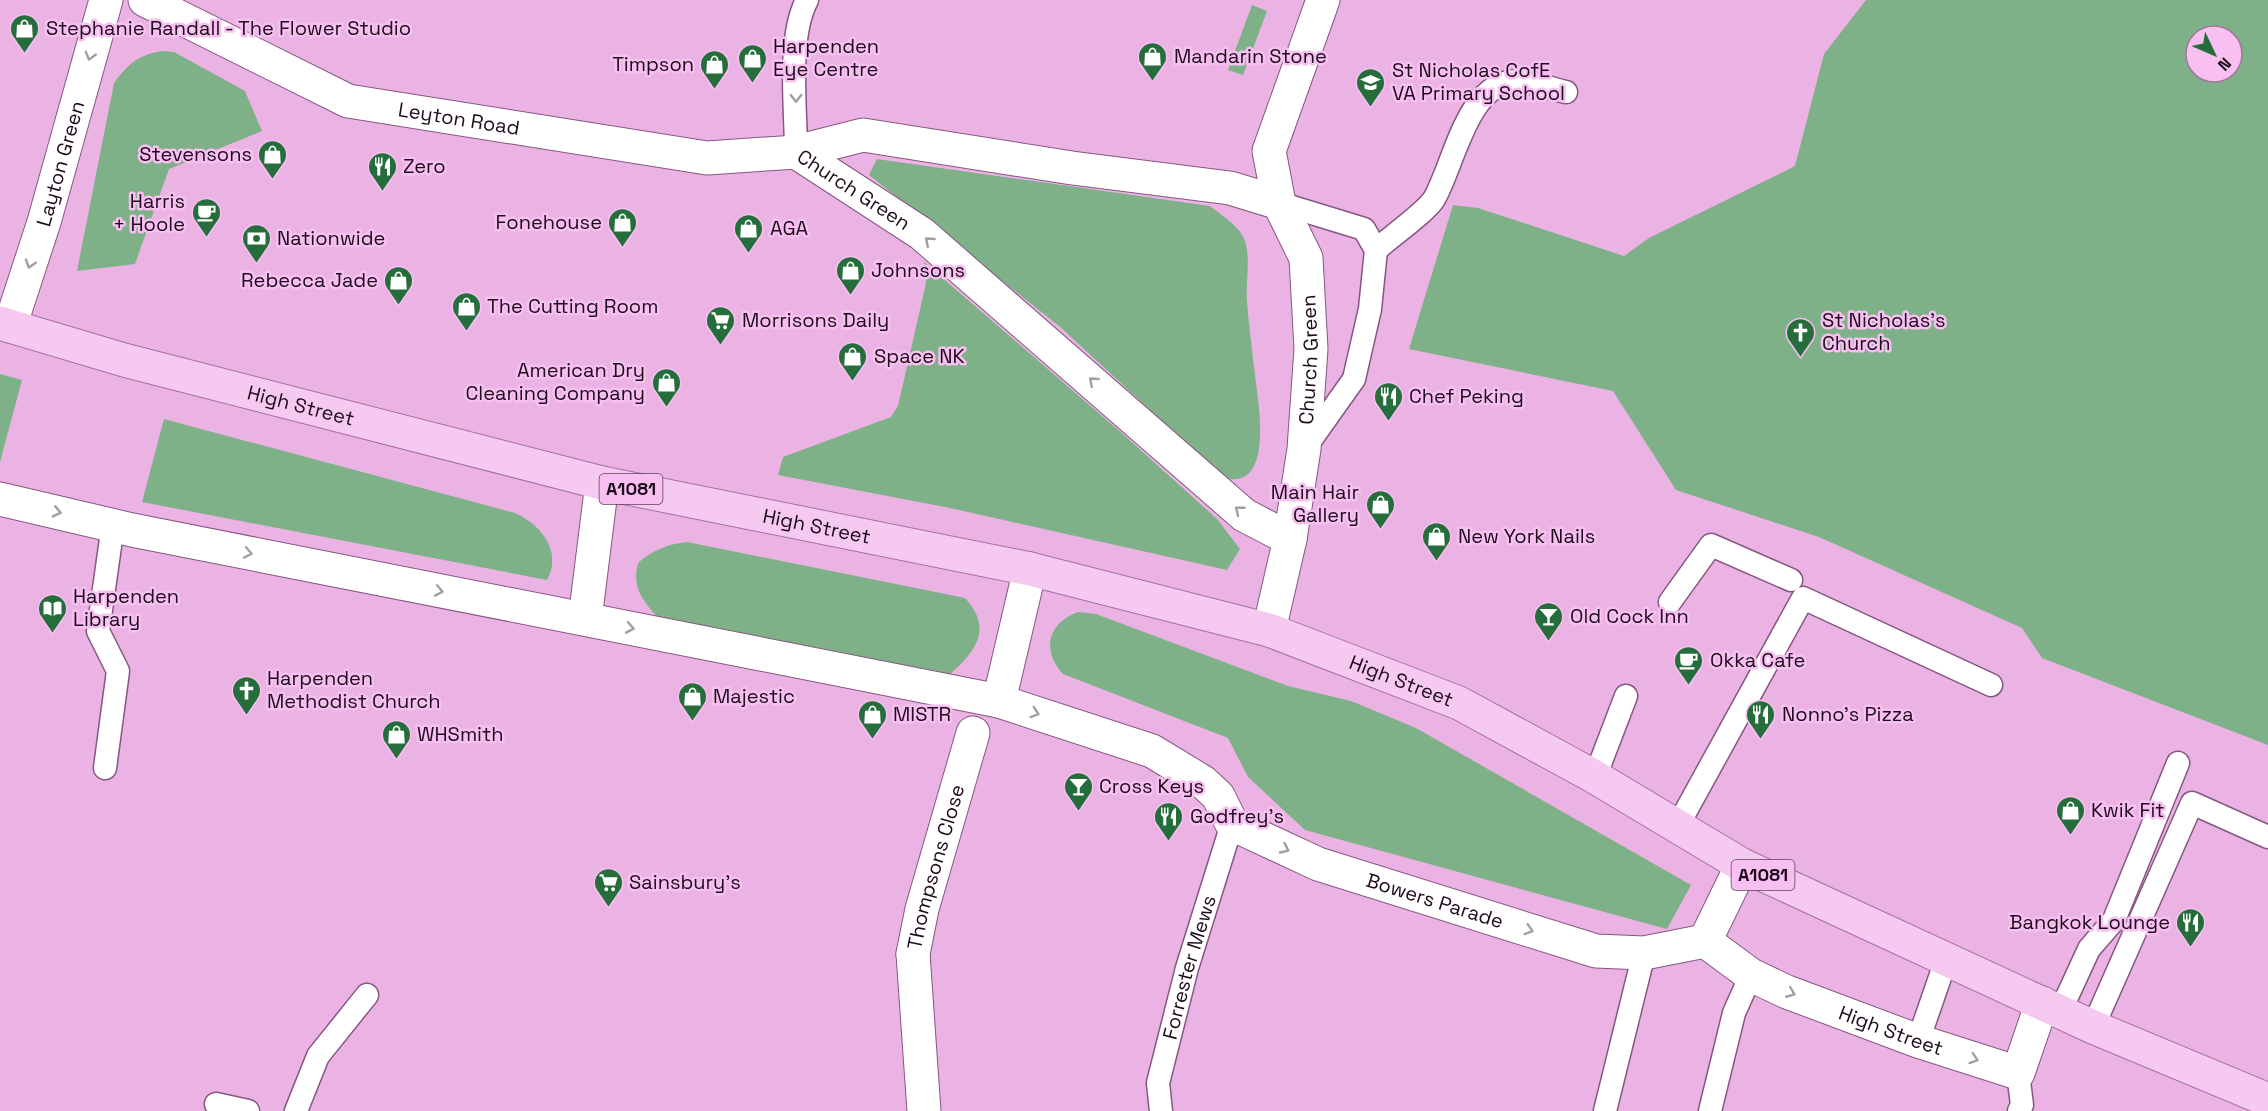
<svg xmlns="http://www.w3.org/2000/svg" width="2268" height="1111" viewBox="0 0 2268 1111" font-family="'Space Grotesk',sans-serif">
	<rect width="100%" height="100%" fill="#eab3e4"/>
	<!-- green -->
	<g fill="#7eb188" fill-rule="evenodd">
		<path d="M1866 0H2268V745L2042 658 2022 628 1819 537 1676 490 1613 391 1409 349 1453 205 1478 208 1624 256 1649 238 1795 166 1824 54ZM2196 36H2232V72H2196Z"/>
		<polygon points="1252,5 1267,11 1243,75 1228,70"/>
		<path d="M163 51 174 52 245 91 262 131 169 169 135 264 77 271 114 83C128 64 139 54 163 51Z"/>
		<path d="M877 159 1210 206C1220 214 1234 223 1241 233 1253 251 1245 282 1247 302 1249 326 1252 350 1255 375 1258 402 1275 491 1224 478L1059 326 869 175Z"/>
		<polygon points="924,262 1124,435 1217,519 1240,549 1227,570 950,508 778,475 783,457 891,417 898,406 926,283"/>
		<polygon points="0,374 22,380 0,462"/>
		<path d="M164 419 515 513C540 524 563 551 547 580L142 502Z"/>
		<path d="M687 542 965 598C993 628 976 652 950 674L656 616C641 598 632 587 638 563 652 550 669 544 687 542Z"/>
		<path d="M1078 612 1096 614 1288 686 1351 701 1416 728 1691 885 1667 929 1305 830 1248 777 1228 738 1063 674C1041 650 1048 623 1078 612Z"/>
	</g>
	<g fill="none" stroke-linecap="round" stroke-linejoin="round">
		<defs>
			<g id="service">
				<path d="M796 152C796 108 787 38 807 0"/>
				<polyline points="1279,203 1364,229 1376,250 1370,309 1354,379 1305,448"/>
				<path d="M1376 250C1389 238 1426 212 1434 199 1454 165 1467 81 1517 81 1532 81 1551 89 1566 92"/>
				<polyline points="1670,602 1711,545 1791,580"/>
				<polyline points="105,768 118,671 98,631 113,525"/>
				<polyline points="1595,777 1626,696"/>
				<polyline points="1677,827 1803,598 1991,685"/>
				<polyline points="2060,1012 2089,949 2114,920 2178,763"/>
				<polyline points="2093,1027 2192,803 2268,837"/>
				<polyline points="1918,1041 1946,960"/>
				<polyline points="2018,1073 2022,1105 2019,1111"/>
				<polyline points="216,1104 248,1111"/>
				<polyline points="296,1111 318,1056 367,995"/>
				<path id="s1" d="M1161 1111 1158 1083 1187 968 1232 824"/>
				<polyline points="1605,1111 1644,953"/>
				<polyline points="1710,1111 1734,1013 1751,975"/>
			</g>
			<g id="pedestrian">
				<path id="s2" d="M913 954 922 909 973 733"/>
			</g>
			<g id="minor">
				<path id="s3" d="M145 0 348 101 707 158 796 152 863 135 1072 168 1230 188 1279 203"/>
				<path id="s4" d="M796 152 922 234 1244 515 1290 539"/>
				<path id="s5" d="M10 326 44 222 106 0"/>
				<path id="s6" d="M0 499 132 530 999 701 1152 751 1203 782 1218 796 1232 824 1318 864 1596 951 1644 953 1705 941 1751 975 1787 992 1918 1041 2018 1073 2042 1003"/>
				<polyline points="585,619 602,483"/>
				<path id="s7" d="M1269 630 1290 539 1304 449 1311 349 1306 258 1279 203 1269 151 1323 0"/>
				<polyline points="999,701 1030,569"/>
				<polyline points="1705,941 1742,865"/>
				<polyline points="913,954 924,1111"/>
			</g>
			<g id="primary">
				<path id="s8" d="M0 323 124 360 602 483 1030 569 1269 630 1459 703 1595 777 1742 865 2093 1027 2268 1100"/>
			</g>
		</defs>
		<!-- service casing -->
		<use href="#service" stroke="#875682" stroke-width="25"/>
		<!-- pedestrian casing -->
		<use href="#pedestrian" stroke="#875682" stroke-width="35"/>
		<!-- minor casing -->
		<use href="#minor" stroke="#875682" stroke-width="35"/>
		<!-- primary casing -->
		<use href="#primary" stroke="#a66fa0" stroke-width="35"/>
		<!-- service -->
		<use href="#service" stroke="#fff" stroke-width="22"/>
		<!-- pedestrian -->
		<use href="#pedestrian" stroke="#fff" stroke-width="33"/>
		<!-- minor -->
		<use href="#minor" stroke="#fff" stroke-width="33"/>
		<!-- primary -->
		<use href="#primary" stroke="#f6c9f1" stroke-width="33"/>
	</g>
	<!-- one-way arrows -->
	<defs><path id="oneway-chevron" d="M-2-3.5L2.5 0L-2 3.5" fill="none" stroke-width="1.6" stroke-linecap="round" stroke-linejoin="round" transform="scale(1.5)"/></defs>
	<g stroke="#a59da4">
		<use href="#oneway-chevron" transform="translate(90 56) rotate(106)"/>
		<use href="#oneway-chevron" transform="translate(796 98) rotate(90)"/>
		<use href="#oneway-chevron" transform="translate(929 241) rotate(-139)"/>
		<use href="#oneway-chevron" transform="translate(30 264) rotate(108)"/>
		<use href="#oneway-chevron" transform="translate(1093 381) rotate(-139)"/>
		<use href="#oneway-chevron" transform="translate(1239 510) rotate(-141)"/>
		<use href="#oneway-chevron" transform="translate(57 512) rotate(13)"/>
		<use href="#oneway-chevron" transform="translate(248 553) rotate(11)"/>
		<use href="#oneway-chevron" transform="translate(439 591) rotate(11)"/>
		<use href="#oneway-chevron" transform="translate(630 628) rotate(11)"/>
		<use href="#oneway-chevron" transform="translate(1035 713) rotate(18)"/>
		<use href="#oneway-chevron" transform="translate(1285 849) rotate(25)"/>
		<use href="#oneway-chevron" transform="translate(1529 930) rotate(17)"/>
		<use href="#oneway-chevron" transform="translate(1791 993) rotate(22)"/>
		<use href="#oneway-chevron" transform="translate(1974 1059) rotate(18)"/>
	</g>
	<!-- icons -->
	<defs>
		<symbol id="shop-pin" viewBox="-11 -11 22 30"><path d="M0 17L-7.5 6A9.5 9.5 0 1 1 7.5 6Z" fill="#256d3b" stroke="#f7c0f1"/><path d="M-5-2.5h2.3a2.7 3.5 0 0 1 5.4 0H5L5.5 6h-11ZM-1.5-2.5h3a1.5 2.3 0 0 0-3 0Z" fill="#fff"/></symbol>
		<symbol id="school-pin" viewBox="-11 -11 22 30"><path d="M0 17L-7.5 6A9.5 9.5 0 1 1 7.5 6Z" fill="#256d3b" stroke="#f7c0f1"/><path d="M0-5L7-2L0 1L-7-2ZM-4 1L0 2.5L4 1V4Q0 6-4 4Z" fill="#fff"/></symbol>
		<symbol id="restaurant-pin" viewBox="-11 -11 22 30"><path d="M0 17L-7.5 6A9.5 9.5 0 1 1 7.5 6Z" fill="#256d3b" stroke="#f7c0f1"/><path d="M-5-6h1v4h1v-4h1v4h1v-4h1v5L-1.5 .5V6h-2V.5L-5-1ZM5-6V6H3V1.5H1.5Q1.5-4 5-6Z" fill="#fff"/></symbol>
		<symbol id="cafe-pin" viewBox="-11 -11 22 30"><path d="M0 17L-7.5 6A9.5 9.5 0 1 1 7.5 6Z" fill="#256d3b" stroke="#f7c0f1"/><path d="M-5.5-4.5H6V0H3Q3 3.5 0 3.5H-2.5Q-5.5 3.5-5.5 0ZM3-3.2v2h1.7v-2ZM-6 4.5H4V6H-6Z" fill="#fff"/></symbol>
		<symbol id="bank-pin" viewBox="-11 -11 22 30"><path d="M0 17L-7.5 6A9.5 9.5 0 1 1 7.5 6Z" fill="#256d3b" stroke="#f7c0f1"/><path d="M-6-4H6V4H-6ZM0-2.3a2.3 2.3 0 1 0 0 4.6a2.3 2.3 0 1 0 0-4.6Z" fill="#fff"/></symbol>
		<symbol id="supermarket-pin" viewBox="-11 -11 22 30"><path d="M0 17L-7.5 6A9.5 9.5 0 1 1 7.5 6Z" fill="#256d3b" stroke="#f7c0f1"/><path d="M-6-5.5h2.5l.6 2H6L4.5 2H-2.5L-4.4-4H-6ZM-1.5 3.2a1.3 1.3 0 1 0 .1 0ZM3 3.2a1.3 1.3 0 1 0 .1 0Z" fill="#fff"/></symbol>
		<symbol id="church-pin" viewBox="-11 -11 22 30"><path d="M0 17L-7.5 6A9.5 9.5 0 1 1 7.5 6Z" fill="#256d3b" stroke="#f7c0f1"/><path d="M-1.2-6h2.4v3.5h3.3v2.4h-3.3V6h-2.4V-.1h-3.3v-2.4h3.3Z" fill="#fff"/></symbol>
		<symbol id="library-pin" viewBox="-11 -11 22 30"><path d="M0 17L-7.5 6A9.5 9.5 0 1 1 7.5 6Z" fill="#256d3b" stroke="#f7c0f1"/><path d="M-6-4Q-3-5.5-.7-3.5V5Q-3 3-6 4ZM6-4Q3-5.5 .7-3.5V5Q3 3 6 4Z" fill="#fff"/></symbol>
		<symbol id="bar-pin" viewBox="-11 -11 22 30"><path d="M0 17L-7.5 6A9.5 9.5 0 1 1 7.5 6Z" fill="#256d3b" stroke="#f7c0f1"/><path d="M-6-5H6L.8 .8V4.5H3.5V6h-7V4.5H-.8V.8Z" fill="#fff"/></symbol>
	</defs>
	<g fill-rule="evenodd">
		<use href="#shop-pin" x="8" y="12" width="33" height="45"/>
		<use href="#shop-pin" x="1136" y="40" width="33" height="45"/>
		<use href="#shop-pin" x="736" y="42" width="33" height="45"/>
		<use href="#shop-pin" x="698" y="48" width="33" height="45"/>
		<use href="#school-pin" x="1354" y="66" width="33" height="45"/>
		<use href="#shop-pin" x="256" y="138" width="33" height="45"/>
		<use href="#restaurant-pin" x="366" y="150" width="33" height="45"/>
		<use href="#cafe-pin" x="190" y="196" width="33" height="45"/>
		<use href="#shop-pin" x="606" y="206" width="33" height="45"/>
		<use href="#shop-pin" x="732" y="212" width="33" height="45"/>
		<use href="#bank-pin" x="240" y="222" width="33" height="45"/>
		<use href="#shop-pin" x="834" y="254" width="33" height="45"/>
		<use href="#shop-pin" x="382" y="264" width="33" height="45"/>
		<use href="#shop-pin" x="450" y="290" width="33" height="45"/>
		<use href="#supermarket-pin" x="704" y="304" width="33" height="45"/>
		<use href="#church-pin" x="1784" y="316" width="33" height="45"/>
		<use href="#shop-pin" x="836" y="340" width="33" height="45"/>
		<use href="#shop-pin" x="650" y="366" width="33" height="45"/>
		<use href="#restaurant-pin" x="1372" y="380" width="33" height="45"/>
		<use href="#shop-pin" x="1364" y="488" width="33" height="45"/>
		<use href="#shop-pin" x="1420" y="520" width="33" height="45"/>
		<use href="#library-pin" x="36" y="592" width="33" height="45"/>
		<use href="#bar-pin" x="1532" y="600" width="33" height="45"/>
		<use href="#cafe-pin" x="1672" y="644" width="33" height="45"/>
		<use href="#church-pin" x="230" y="674" width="33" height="45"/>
		<use href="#shop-pin" x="676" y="680" width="33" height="45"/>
		<use href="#shop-pin" x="856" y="698" width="33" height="45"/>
		<use href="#restaurant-pin" x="1744" y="698" width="33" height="45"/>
		<use href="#shop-pin" x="380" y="718" width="33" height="45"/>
		<use href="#bar-pin" x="1062" y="770" width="33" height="45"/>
		<use href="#shop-pin" x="2054" y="794" width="33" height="45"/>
		<use href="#restaurant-pin" x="1152" y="800" width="33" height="45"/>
		<use href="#supermarket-pin" x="592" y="866" width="33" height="45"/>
		<use href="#restaurant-pin" x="2174" y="906" width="33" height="45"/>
	</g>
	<g text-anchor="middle" stroke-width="5" stroke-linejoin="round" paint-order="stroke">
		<!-- shield labels -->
		<g fill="#f7c0f1" stroke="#5e415b" stroke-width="1.5">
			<rect x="599.5" y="474" width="63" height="30" rx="4.5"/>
			<rect x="1731.5" y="860" width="63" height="30" rx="4.5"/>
		</g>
		<g font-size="18" font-weight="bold" fill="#1d0a1b">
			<text x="631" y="495">A1081</text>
			<text x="1763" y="881">A1081</text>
		</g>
		<!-- poi labels -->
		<g font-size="20" fill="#1d0a1b" stroke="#f7c0f1" text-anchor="start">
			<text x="46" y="35">Stephanie Randall - The Flower Studio</text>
			<text x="773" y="53">Harpenden<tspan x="773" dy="23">Eye Centre</tspan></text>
			<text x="1174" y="63">Mandarin Stone</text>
			<text x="694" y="71" text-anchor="end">Timpson</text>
			<text x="1392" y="77">St Nicholas CofE<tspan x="1392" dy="23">VA Primary School</tspan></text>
			<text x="252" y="161" text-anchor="end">Stevensons</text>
			<text x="403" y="173">Zero</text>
			<text x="185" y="208" text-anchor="end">Harris<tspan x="185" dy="23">+ Hoole</tspan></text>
			<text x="602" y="229" text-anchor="end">Fonehouse</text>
			<text x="770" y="235">AGA</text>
			<text x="277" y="245">Nationwide</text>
			<text x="871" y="277">Johnsons</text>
			<text x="378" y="287" text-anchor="end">Rebecca Jade</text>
			<text x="487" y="313">The Cutting Room</text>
			<text x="742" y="327">Morrisons Daily</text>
			<text x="1822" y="327">St Nicholas's<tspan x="1822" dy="23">Church</tspan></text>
			<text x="874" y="363">Space NK</text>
			<text x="645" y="377" text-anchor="end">American Dry<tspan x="645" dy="23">Cleaning Company</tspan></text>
			<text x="1409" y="403">Chef Peking</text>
			<text x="1359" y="499" text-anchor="end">Main Hair<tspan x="1359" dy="23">Gallery</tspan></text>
			<text x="1458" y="543">New York Nails</text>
			<text x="73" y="603">Harpenden<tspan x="73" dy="23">Library</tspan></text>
			<text x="1570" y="623">Old Cock Inn</text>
			<text x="1710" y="667">Okka Cafe</text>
			<text x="267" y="685">Harpenden<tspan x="267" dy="23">Methodist Church</tspan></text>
			<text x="713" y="703">Majestic</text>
			<text x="893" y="721">MISTR</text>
			<text x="1782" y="721">Nonno's Pizza</text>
			<text x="417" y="741">WHSmith</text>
			<text x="1099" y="793">Cross Keys</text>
			<text x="2091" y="817">Kwik Fit</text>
			<text x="1190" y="823">Godfrey's</text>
			<text x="629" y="889">Sainsbury's</text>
			<text x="2170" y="929" text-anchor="end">Bangkok Lounge</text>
		</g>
		<!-- street labels -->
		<g font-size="20" fill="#1d0a1b" stroke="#f7c0f1">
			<text dy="7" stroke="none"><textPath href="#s3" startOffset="339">Leyton Road</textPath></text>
			<text dy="7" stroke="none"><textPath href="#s5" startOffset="170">Layton Green</textPath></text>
			<text dy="7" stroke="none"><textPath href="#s4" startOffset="69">Church Green</textPath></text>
			<text dy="7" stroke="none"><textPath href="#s7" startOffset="274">Church Green</textPath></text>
			<text dy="7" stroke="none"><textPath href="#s8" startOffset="312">High Street</textPath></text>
			<text dy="7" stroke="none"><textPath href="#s8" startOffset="842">High Street</textPath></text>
			<text dy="7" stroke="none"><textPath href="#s8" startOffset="1448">High Street</textPath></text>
			<text dy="7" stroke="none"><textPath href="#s2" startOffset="90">Thompsons Close</textPath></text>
			<text dy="7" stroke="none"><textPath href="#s6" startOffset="1509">Bowers Parade</textPath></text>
			<text dy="7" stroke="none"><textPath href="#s1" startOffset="148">Forrester Mews</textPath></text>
			<text dy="7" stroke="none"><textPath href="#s6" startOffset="1996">High Street</textPath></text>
		</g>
	</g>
	<!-- north arrow -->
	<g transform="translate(2214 54) rotate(134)"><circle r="28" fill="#f7c0f1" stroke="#a0779b" stroke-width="1.5"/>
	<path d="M0-4.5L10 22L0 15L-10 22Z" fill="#256d3b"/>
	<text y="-9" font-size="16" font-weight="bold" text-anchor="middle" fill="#1d0a1b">N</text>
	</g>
</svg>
